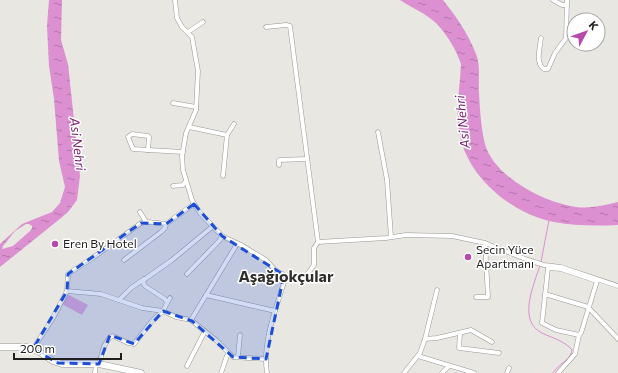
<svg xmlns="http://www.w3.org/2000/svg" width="618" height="373" viewBox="0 0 618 373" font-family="Commissioner,sans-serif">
	<defs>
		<pattern id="water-ripples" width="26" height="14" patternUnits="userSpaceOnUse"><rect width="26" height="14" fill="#dc90d2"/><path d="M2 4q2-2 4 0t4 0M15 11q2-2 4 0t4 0" fill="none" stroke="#b275aa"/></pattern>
	</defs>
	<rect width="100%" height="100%" fill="#e8e7e2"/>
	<!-- green -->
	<polygon fill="#dfa9d7" points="67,294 88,305 82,315 62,304"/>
	<!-- water -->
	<g fill="url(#water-ripples)" fill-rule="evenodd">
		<path d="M49 0H62L61 40 68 64 80 176 77 200 68 212 61 218 0 267V244L22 224 52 212 60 203 65 187 59 161 54 99 49 66 47 26ZM26 224H29L32 226V228L30 231 13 246 2 249 3 246 15 231Z"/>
		<path d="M400 0H443C456 16 469 35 476 54 481 66 478 81 479 93 480 110 481 128 485 144 494 177 545 203 576 207 590 209 604 205 618 202V225C597 226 575 226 554 222 513 214 469 179 460 136 455 112 460 88 461 64 456 49 447 35 437 24 427 14 412 8 400 0Z"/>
	</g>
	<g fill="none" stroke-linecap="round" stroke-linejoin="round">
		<!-- stream -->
		<g stroke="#dc90d2" stroke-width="1">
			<polyline points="541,262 549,220"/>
			<path d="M540 265C534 285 517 321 542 333 552 338 565 341 572 350 571 360 559 363 553 373"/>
		</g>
		<defs>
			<g id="street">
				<path d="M175 0 177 18 182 27 192 37 198 71 196 110 186 133 182 156 183 170 192 200 200 213 222 236 241 245 266 260 275 270 284 275 285 279C276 309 262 342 267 373"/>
				<polyline points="553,0 562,5 567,5"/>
				<polyline points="266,27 286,25 290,26 318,242"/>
				<polyline points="188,32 203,22"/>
				<path d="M541 38C540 48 535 63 544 69H548L555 53 566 38 567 0"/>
				<polyline points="173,103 196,107"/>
				<polyline points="189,127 227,135 234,124"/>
				<polyline points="378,132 387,180 391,237"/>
				<polygon points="132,134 148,136 149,137 148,150 133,149 128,137"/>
				<polyline points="148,150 183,152"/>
				<polyline points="279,165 279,160 307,159"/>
				<polyline points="223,176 227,135"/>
				<polyline points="173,186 183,185 186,181"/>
				<polyline points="140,212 146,222"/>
				<polyline points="124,260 161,232 165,228 166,224"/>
				<polygon points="548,268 561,269 597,281 581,333 579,335 556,330 542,323"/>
				<polyline points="187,274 220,240 222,236"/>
				<polyline points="285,278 294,280 306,276 314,265 314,248 318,242 386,238 406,235 452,236 485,243 528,260 544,265 561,267 618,286"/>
				<polyline points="67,291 101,294 142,308 163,311 167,303 165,299 145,286 143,282 145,279 172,260 212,227"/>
				<polyline points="545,294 588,307 618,339"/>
				<polyline points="206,295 275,311"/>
				<polyline points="476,297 488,297 485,243"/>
				<polyline points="119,300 131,288 144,279"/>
				<polyline points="167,303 170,298"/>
				<polyline points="191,320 237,244"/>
				<polyline points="460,333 459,348 499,353"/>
				<polyline points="425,339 437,290"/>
				<polyline points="33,349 53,318 67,291 68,274 94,257 141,223 148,222 166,224 194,204"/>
				<polyline points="418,356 474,373"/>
				<polyline points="238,357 240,335"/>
				<polyline points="99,364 104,346 110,337 113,336 128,343 134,344 152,321 163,311 176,317 191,320 217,341 233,357 266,359"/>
				<polyline points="187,366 205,331"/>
				<polyline points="95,373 96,364"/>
				<polyline points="221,373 228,353"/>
				<polyline points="404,373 420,353 425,339 437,338 471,330 492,342"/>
				<polyline points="442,373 449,366"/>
				<polyline points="507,373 509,368"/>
				<polyline points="558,373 575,354 579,335"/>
			</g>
			<polyline id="secondary" points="0,347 27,347 38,351 53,361 62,364 99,364 141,373"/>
		</defs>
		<!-- street casing -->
		<use href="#street" stroke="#989793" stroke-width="5"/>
		<!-- secondary casing -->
		<use href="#secondary" stroke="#989793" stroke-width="7"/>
		<!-- street -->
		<use href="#street" stroke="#fff" stroke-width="4"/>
		<!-- secondary -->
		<use href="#secondary" stroke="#fff" stroke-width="6"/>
	</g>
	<!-- marked area -->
	<path fill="#1d4ed8" fill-opacity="0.2" stroke="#1d4ed8" stroke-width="3" stroke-dasharray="8 5" stroke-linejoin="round" d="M194 204 222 236 284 275 266 359 233 357 192 321 163 311 134 344 110 335 99 364 58 363 33 349 67 291 68 274 141 223 166 224Z"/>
	<!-- markers -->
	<g fill="#b54aab" stroke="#fff" stroke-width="1.5">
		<circle cx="55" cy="244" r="4"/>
		<circle cx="468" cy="257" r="4"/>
	</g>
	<g text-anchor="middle" stroke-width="3" stroke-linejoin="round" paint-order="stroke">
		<!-- poi labels -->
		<g font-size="12" fill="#201f1e" stroke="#fff" text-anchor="start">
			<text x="63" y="248">Eren By Hotel</text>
			<text x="476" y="254">Secin Yüce<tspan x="476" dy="14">Apartmanı</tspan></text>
		</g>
		<!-- water labels -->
		<g font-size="13" font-style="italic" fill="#771e70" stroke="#fff">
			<text transform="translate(462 122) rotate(-96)" y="5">Asi Nehri</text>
			<text transform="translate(78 144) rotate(83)" y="5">Asi Nehri</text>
		</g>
		<!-- district labels -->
		<g font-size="16" font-weight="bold" fill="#2f2e2b" stroke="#fff">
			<text x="286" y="282">Aşağıokçular</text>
		</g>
	</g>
	<!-- north arrow -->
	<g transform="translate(586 32) rotate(49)"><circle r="19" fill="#ffffff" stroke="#a6a5a5"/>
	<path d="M0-3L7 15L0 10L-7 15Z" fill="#b54aab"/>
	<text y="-6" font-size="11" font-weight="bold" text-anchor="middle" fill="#201f1e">K</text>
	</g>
	<!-- scale -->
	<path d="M14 353v6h107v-6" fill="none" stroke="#201f1e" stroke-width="2"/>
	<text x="20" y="353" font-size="12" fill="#201f1e" stroke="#ffffff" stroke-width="3" paint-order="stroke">200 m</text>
</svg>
